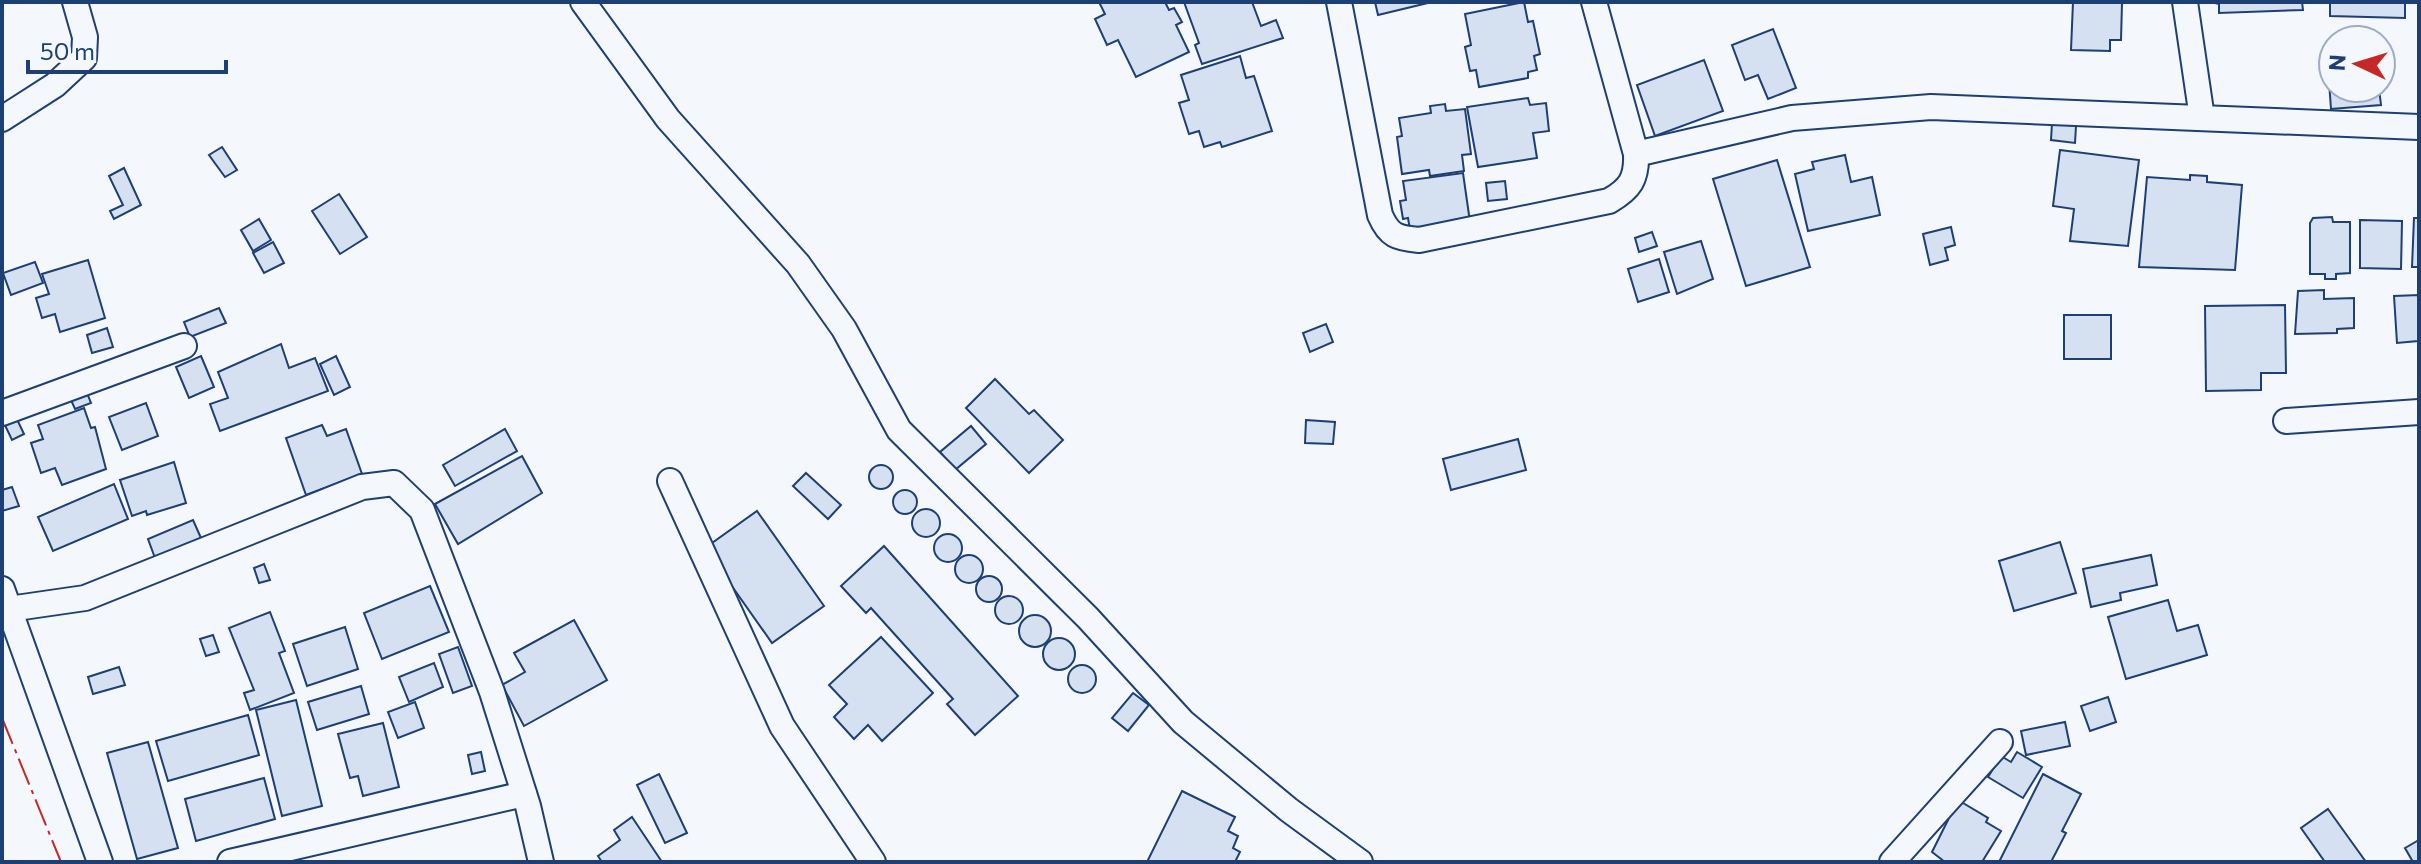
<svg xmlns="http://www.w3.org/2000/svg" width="2421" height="864" viewBox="0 0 2421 864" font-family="Commissioner,sans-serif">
	<rect width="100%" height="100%" fill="#f4f7fb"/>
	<!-- building -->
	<g fill="#d5e0f0" stroke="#1d3f73" stroke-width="2">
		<polygon points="1099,2 1165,2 1169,10 1174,8 1182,22 1176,25 1189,52 1136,77 1118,40 1107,45 1095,19 1105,14"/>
		<polygon points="1184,2 1252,2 1261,26 1276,20 1283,38 1202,64 1195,45 1199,43"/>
		<polygon points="1375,2 1432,2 1378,15"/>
		<polygon points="1524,2 1528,22 1533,21 1540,54 1534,56 1537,70 1528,72 1528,78 1479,87 1476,70 1470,71 1465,47 1471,45 1465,14"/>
		<polygon points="2073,2 2122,3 2121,40 2110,40 2110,51 2071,50"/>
		<polygon points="2211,2 2302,2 2303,10 2219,13 2219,4"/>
		<polygon points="2330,2 2412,2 2405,3 2405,18 2330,16"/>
		<polygon points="1773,29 1796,88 1768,99 1758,75 1745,80 1732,45"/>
		<polygon points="2327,54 2333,54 2333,88 2379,88 2381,105 2331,109"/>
		<polygon points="1240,56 1246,78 1254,76 1272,131 1222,147 1220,142 1204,147 1199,131 1189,134 1179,103 1189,100 1181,75"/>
		<polygon points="1704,60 1723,111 1655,136 1637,85"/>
		<polygon points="1528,98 1530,105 1546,103 1549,131 1533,133 1537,158 1478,167 1467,107"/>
		<polygon points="1445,104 1446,111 1465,109 1471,154 1462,155 1464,171 1430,176 1429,170 1402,174 1397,137 1402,136 1399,118 1431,113 1430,106"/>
		<polygon points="2052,123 2076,126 2075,143 2051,140"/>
		<polygon points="222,147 237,170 225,177 209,155"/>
		<polygon points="2060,150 2139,160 2128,246 2070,241 2074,209 2053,206"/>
		<polygon points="1845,155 1851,182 1872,177 1880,215 1808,231 1795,174 1814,169 1812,162"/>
		<polygon points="1777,160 1810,267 1746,286 1713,179"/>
		<polygon points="124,168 141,205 114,219 110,211 123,205 109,176"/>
		<polygon points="1463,173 1470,222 1410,230 1408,218 1403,219 1400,201 1406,200 1403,181"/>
		<polygon points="2190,175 2207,176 2207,182 2242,185 2235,270 2139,267 2147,177 2190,180"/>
		<polygon points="1505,181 1507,199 1488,201 1486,183"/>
		<polygon points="339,194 367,237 340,254 312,211"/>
		<polygon points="2332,217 2333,222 2350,222 2350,273 2336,274 2336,279 2325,279 2325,274 2310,274 2310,223 2313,218"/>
		<polygon points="2414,218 2419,218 2419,267 2412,267"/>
		<polygon points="259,219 271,240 253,251 241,230"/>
		<polygon points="2360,220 2402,221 2401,269 2360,268"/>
		<polygon points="1951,227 1955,245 1945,248 1948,260 1930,265 1923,234"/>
		<polygon points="1652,232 1657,246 1639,252 1635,238"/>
		<polygon points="1701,241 1713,279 1677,294 1664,252"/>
		<polygon points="273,242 284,263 264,273 253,253"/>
		<polygon points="1659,259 1669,292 1638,302 1628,269"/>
		<polygon points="88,260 105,318 60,332 55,314 42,318 36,298 49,294 42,274"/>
		<polygon points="35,262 43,283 11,295 3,273"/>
		<polygon points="2324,290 2324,299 2354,298 2354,328 2337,329 2337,333 2295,334 2298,291"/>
		<polygon points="2419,295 2418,341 2397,343 2394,296"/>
		<polygon points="2285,305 2286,373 2261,373 2261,390 2206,391 2205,306"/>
		<polygon points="219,308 226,323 190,337 184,322"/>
		<rect x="2064" y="315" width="47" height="44"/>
		<polygon points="1326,324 1333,342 1310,352 1303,333"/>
		<polygon points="107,328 113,347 92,353 87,335"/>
		<polygon points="281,344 289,368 315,358 328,391 220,431 210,404 228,398 218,372"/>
		<polygon points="201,356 214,387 189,398 176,367"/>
		<polygon points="336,356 350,387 334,395 320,364"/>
		<polygon points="995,379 1029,414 1034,410 1063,440 1029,473 966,408"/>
		<polygon points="87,393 91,403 75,409 71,400"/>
		<polygon points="146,403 158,436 122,450 109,417"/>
		<polygon points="84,408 91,428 95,427 106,469 62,485 55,468 41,473 31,443 43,439 38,425"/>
		<polygon points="15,415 24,434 12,440 3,421"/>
		<polygon points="1306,420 1335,422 1333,444 1305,443"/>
		<polygon points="322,425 327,436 346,429 362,474 306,495 286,438"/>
		<polygon points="971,426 986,444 955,470 940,452"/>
		<polygon points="505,429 517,451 455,486 443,465"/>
		<polygon points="1518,439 1526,470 1451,490 1443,459"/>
		<polygon points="522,456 542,493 458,544 435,504"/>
		<polygon points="174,462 186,503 147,515 146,511 132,516 120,480"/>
		<circle cx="881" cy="477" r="12"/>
		<polygon points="806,473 841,505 828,519 793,486"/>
		<polygon points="114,484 128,519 53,551 38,517"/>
		<polygon points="12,487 19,506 2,511 2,490"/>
		<circle cx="905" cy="502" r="12"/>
		<circle cx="926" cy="523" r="14"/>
		<polygon points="757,511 824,606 772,643 705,548"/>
		<polygon points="193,520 201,538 155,558 148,539"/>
		<circle cx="948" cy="548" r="14"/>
		<polygon points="2060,542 2076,593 2014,611 1999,561"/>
		<polygon points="884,546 1018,696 975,735 947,704 953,699 871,608 866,613 841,586"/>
		<polygon points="2151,555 2157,585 2120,593 2121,600 2091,607 2083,569"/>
		<circle cx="969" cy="569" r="14"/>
		<polygon points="264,564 270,580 259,583 254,568"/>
		<circle cx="989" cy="589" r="13"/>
		<polygon points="430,586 449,632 382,659 364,613"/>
		<circle cx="1009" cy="610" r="14"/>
		<polygon points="2168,600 2177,631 2198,625 2207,655 2126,679 2108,617"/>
		<polygon points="270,612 285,651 279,653 294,693 250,710 244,693 254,690 229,628"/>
		<circle cx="1035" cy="631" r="16"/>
		<polygon points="574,620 607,680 524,726 502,685 525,672 514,653"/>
		<polygon points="345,627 358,669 307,686 293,644"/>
		<polygon points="213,635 219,652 206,656 200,639"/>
		<polygon points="881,637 933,693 882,741 868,725 854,739 834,717 847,704 829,685"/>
		<circle cx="1059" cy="654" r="16"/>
		<polygon points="458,647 472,686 453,693 439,654"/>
		<polygon points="434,663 443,687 409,702 399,677"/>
		<circle cx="1082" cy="679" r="14"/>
		<polygon points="119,667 125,685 93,694 88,677"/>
		<polygon points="361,686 369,714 317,730 308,702"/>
		<polygon points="1133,693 1149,705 1128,731 1112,718"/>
		<polygon points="2108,697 2116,722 2090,731 2081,706"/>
		<polygon points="296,700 322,806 282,816 256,710"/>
		<polygon points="415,702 424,728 398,738 388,712"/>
		<polygon points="248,715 259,755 168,781 156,741"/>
		<polygon points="2065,722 2070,746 2026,755 2021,731"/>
		<polygon points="383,723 399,787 363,796 358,776 350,778 338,734"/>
		<polygon points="148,742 178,848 137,859 107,753"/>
		<polygon points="481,752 485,771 472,774 468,755"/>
		<polygon points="2017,752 2042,767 2023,798 1988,777 2001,756 2011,762"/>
		<polygon points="659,774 687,833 665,843 637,785"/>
		<polygon points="2043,774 2081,794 2062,831 2066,833 2051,862 1999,862"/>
		<polygon points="264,778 275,819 196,841 185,799"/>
		<polygon points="1182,791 1235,817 1228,831 1238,836 1233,848 1240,852 1235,862 1147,862"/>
		<polygon points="1958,800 1988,818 1986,822 2001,831 1982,862 1945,862 1932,852"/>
		<polygon points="2328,809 2366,862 2325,862 2301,828"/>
		<polygon points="632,817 662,862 602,862 598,856 620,840 614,830"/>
		<polygon points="2419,840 2419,862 2413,862 2405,848"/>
	</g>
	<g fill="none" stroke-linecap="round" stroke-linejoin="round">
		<defs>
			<g id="street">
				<polyline points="583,2 668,119 798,264 844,329 899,430 1088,618 1183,722 1289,810 1360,862"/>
				<path d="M1339 2 1380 215C1389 236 1397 238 1419 240L1609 201C1630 189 1637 179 1636 154L1594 2"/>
				<polyline points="2185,2 2202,118"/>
				<polyline points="2,119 55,85 84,58 85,37 75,2"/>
				<polyline points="1636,154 1792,118 1931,107 2419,127"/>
				<polyline points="2,413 184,346"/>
				<polyline points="2286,421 2419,412"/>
				<polyline points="670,481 782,726 873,862"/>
				<polyline points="2,589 100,862"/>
				<polyline points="9,609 85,598 362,487 394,483 422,510 492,692 528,806 541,862"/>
				<polyline points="230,862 524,794"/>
				<polyline points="1892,862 2000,742"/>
			</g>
		</defs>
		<!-- street casing -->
		<use href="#street" stroke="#1d3f73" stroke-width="28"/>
		<!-- street -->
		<use href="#street" stroke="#f4f7fb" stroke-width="24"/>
		<!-- power -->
		<polyline stroke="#c62828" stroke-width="2" stroke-dasharray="28 6 4 6" stroke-linecap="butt" points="2,718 61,862"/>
	</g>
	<!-- border -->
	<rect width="2421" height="864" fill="none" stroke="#1d3f73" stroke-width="8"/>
	<!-- north arrow -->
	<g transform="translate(2357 64) rotate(274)"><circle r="38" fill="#f4f7fb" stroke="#9eadc5" stroke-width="2"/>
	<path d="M0-6L14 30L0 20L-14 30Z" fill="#c62828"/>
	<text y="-12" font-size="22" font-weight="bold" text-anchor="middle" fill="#1d3f73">N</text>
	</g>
	<!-- scale -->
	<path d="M28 60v12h198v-12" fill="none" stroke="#1d3f73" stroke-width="4"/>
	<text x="40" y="60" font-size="24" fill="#1d3f73" stroke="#f4f7fb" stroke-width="6" paint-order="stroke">50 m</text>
</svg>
